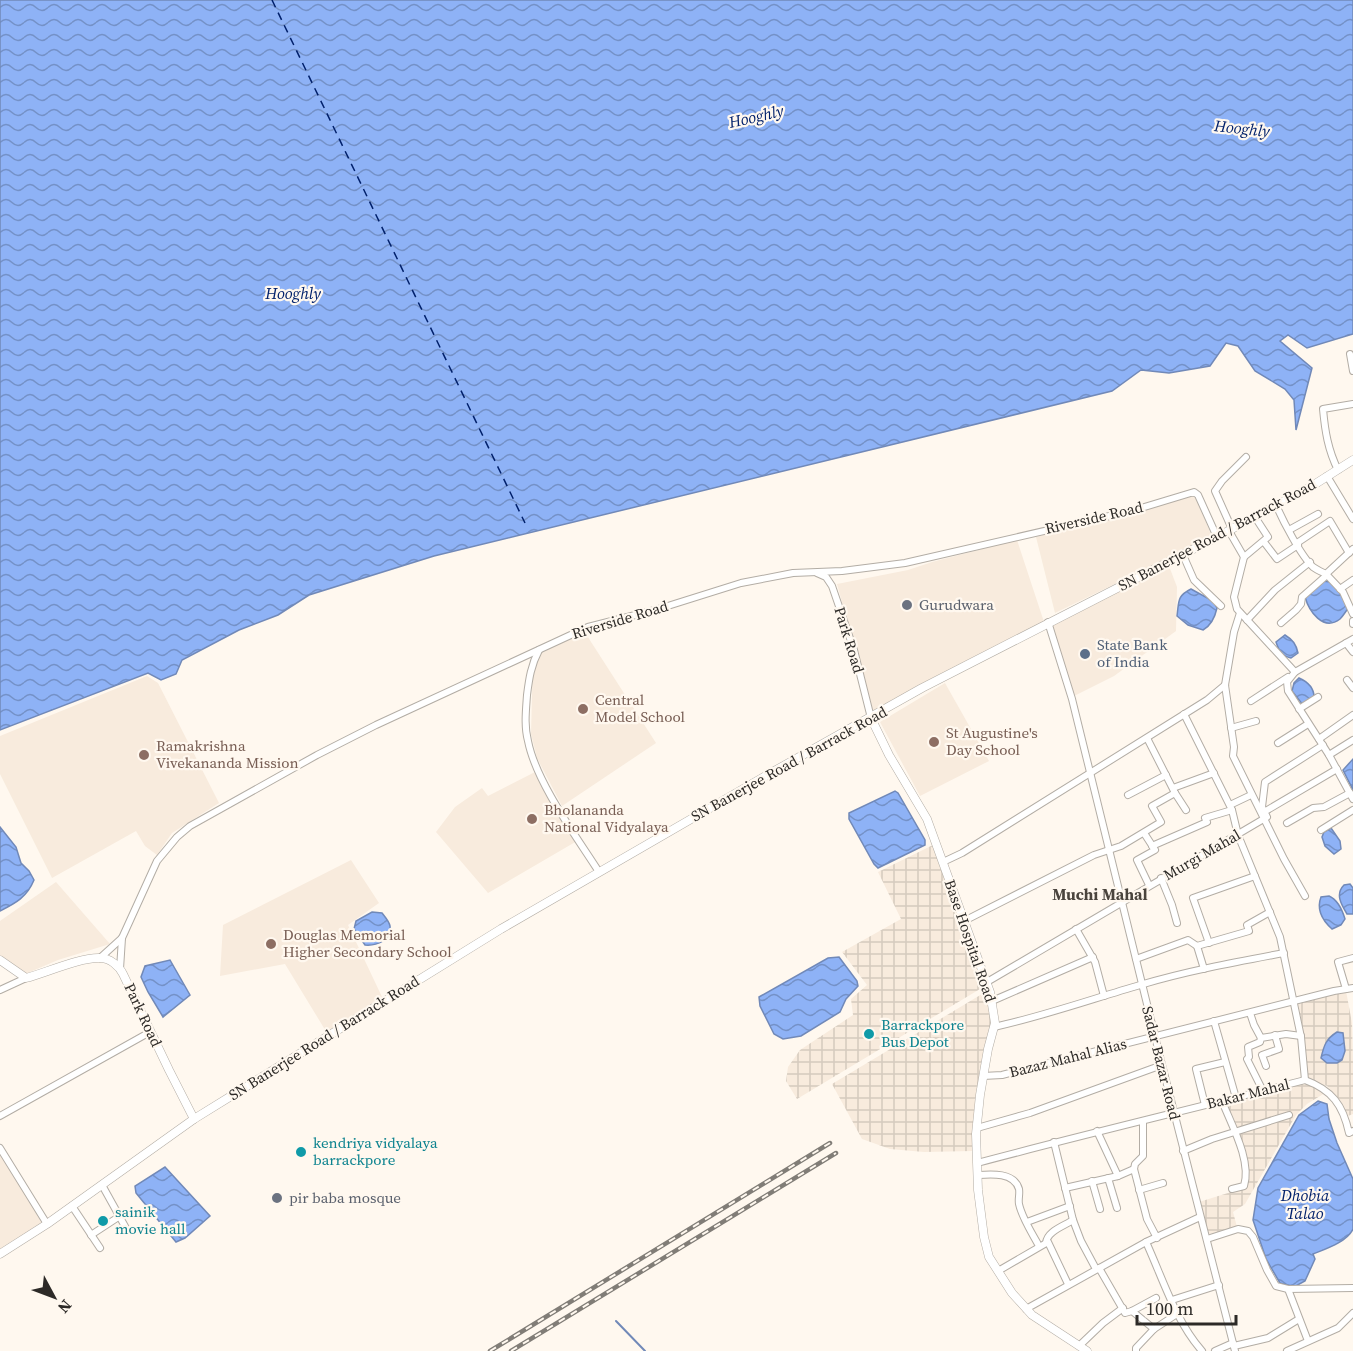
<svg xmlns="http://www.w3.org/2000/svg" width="1353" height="1351" viewBox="0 0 1353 1351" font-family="'Source Serif 4',serif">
	<defs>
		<pattern id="industrial-grid" width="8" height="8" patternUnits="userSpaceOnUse" patternTransform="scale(1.5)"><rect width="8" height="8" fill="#f8ebdd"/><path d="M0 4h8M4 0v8" fill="none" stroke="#d5cabe"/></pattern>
		<pattern id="water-waves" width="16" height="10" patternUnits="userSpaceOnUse" patternTransform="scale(1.5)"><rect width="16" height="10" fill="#8eb2f6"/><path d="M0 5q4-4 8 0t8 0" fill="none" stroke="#7491c7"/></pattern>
	</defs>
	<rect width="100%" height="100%" fill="#fff8ef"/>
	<!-- built -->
	<g fill="#f8ebdd">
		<polygon points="1191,495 1197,500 1212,537 1055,613 1036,537 1128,514"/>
		<polygon points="1017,540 1044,622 873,715 837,584 908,570 932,562"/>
		<polygon points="1169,566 1177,587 1176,631 1114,676 1074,696 1050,625"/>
		<polygon points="584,631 656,743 562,806 537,758 531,734 533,656"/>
		<polygon points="147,676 158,683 219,803 172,833 157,855 145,846 136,831 52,878 0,774 0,736"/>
		<polygon points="945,683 989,761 920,796 880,722"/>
		<polygon points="535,772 577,841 488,893 436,832 455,807 482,788 488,796"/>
		<polygon points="351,860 379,903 348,925 383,999 327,1033 285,964 220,976 223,925"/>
		<polygon points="56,882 110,944 58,960 23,975 0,957 0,921"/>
		<polygon points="0,1152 44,1223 0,1249"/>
	</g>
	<!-- industrial -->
	<g fill="url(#industrial-grid)">
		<polygon points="933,845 985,986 797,1099 786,1081 788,1067 800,1050 853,1015 851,999 867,985 842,952 901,919 878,872"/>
		<polygon points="987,991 993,1023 973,1151 924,1152 890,1149 862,1139 832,1084"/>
		<polygon points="1346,991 1352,1023 1353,1063 1353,1114 1348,1116 1340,1100 1327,1086 1308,1079 1304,1037 1298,1004"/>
		<polygon points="1307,1082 1325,1093 1307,1104 1296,1115 1245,1204 1233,1212 1237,1227 1209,1234 1199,1202 1244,1188 1248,1176 1224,1103"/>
	</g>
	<!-- water -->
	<g fill="url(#water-waves)" stroke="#7189b8" stroke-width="1.5">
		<polygon points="0,0 1353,0 1353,334 1307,348 1288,335 1280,341 1312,368 1296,430 1294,400 1285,389 1255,371 1238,346 1226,343 1210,366 1169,373 1141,370 1112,391 434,556 309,595 278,615 239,630 182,660 176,674 161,680 148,673 0,730"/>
		<path d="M1322 581 1331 582 1342 594 1349 607C1346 611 1343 616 1340 619 1323 632 1309 611 1305 597Z"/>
		<path d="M1191 589 1213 601 1217 608C1215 617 1212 625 1203 630L1188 625 1177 616C1179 601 1177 596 1191 589Z"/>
		<path d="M1285 635C1293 640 1296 644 1298 653L1291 658C1282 656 1279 651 1276 642Z"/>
		<path d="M1299 678C1308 682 1314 688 1314 697L1303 705 1292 691 1294 683Z"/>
		<polygon points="1353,759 1353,790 1343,770"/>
		<polygon points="895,791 898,793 925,840 925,845 878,868 874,864 849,819 849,813"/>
		<path d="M0 827 16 847 21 863 29 871 34 880C27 897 16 903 0 911Z"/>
		<polygon points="1331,828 1340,841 1341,849 1334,854 1325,846 1322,837 1324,832"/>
		<path d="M1350 884 1353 888V914H1347C1341 904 1335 894 1344 885Z"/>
		<path d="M1329 896C1338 900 1342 909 1345 919L1341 925 1332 929C1322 920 1316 910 1321 897Z"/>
		<path d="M372 912 382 913C385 917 389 921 390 926 393 940 376 946 365 945L354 929 356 921Z"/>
		<polygon points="839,957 857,981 858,986 846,999 840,1012 801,1036 783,1039 774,1034 760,1006 759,997 828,958"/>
		<polygon points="170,960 190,995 163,1017 148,992 141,977 145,966"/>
		<path d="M1337 1032 1343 1033 1345 1051 1342 1060 1337 1063H1327L1321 1058C1324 1045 1326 1039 1337 1032Z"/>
		<path d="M1318 1101 1327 1104 1329 1119 1337 1143 1353 1179V1229C1347 1242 1325 1249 1313 1254L1315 1259 1305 1281 1294 1287 1280 1283 1266 1259 1253 1220 1258 1188 1299 1115Z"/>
		<polygon points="165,1167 210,1216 185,1238 176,1242 136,1193 135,1186"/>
	</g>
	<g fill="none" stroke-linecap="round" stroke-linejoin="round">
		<!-- stream -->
		<polyline stroke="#7189b8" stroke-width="2" points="616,1321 645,1351"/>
		<!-- ferry -->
		<polyline stroke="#01206b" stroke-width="1.5" stroke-dasharray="8 6" stroke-linecap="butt" points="272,0 525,523"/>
		<defs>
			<g id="minor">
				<polyline points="1350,354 1353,371"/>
				<path d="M1338 470C1328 450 1325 431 1323 409L1353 404"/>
				<polyline points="1327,476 1353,519"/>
				<path d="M1276 505C1283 521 1301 556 1313 567 1317 570 1322 572 1326 574"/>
				<polyline points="1232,529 1215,491 1222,481 1246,457"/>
				<polyline points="1289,530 1318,514"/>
				<polyline points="1229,531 1244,557 1234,597 1237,609 1295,672 1287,682 1288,691 1329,755 1353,799"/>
				<polyline points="1264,542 1277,559 1298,545"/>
				<polyline points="1297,543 1330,521 1349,553"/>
				<polyline points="1353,549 1326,574 1343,592 1353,614"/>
				<polyline points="1183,555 1194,580 1221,606"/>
				<polyline points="1244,557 1268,537 1255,517"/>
				<polyline points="817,573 826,577 832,586 854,650 871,718"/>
				<polyline points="1340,589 1353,580"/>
				<polyline points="1240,613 1234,632 1225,685 1234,747 1233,756 1284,859 1305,896"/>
				<polyline points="1247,620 1275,590 1310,562"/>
				<polyline points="1353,621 1353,624"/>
				<polyline points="1048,622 1072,699 1162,1065 1235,1351"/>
				<polyline points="1281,623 1296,610 1301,604 1302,597 1327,575"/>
				<polyline points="1346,643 1353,652"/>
				<path d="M539 650C531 665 529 679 527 695 526 710 524 726 528 741 536 782 576 836 599 872"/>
				<polyline points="1295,672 1353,639"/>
				<polyline points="1347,680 1353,688"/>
				<polyline points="1251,701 1288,677"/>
				<polyline points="1299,709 1318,697"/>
				<polyline points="1184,714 1232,810 1238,835 1280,937 1301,1037 1305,1080"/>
				<polyline points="1231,728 1256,721"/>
				<polyline points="1147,738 1175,793 1186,810"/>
				<polyline points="1319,739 1353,715"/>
				<polyline points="1278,743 1308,724"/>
				<polyline points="1329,755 1353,740"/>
				<polyline points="1173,788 1214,773"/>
				<polyline points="1128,795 1166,775"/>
				<polyline points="1230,805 1251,795"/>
				<polyline points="1264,812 1337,769"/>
				<polyline points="1287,823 1313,808 1324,807 1350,793"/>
				<polyline points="1321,830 1353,810"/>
				<polyline points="1144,833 1155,850 1137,860 1149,885"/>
				<polyline points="1152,846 1207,822 1205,818 1232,810"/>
				<polyline points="943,862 962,853 1207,700 1225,685"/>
				<polyline points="1161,878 1172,905 1177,923"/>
				<polyline points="964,921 1094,855 1121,846 1161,822 1152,806 1175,793"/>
				<polyline points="1076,929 1095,962 1104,996"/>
				<polyline points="1209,943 1193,898 1255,876"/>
				<polyline points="100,958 122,938 157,861 177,837 190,826 317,755 376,725 588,627 655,610 741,583 793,573 842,571 905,563 1131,511 1194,492 1198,495 1217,537"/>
				<polyline points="1136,959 1188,940 1197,946"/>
				<polyline points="120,969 122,938"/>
				<polyline points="1204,969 1197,946 1249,931 1247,925 1270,912"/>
				<polyline points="987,982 1267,817 1262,807 1265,782 1323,745"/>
				<polyline points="1346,989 1338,962 1353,958"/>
				<polyline points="0,990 26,978"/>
				<polyline points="992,1001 1093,957"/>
				<polyline points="1250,1013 1254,1025 1261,1038"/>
				<polyline points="1214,1021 1236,1098"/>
				<path d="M994 1027C1044 1016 1092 999 1140 985 1187 971 1236 962 1284 953"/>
				<polyline points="1266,1066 1262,1055 1279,1049 1275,1035"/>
				<polyline points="983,1076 1002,1075 1334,991 1353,988"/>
				<polyline points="1263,1091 1247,1059 1249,1057 1248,1047 1260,1042 1261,1038 1286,1034 1301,1036"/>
				<path d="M1222 1101C1231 1124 1252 1161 1244 1186L1232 1189"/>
				<polyline points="1205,1105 1196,1069 1225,1062"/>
				<polyline points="0,1116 150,1032"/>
				<polyline points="1143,1121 1143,1156 1135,1164 1134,1169 1147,1219 1157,1238"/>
				<polyline points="977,1128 1030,1113 1162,1065"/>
				<polyline points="1097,1131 1118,1176"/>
				<polyline points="1054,1142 1073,1220 1081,1241 1096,1269"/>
				<polyline points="0,1148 47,1224"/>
				<polyline points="1183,1151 1212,1139 1289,1115"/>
				<path d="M977 1163C1086 1134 1196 1108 1305 1080 1332 1090 1343 1105 1349 1133L1353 1131"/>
				<path d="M978 1175C991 1174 1014 1172 1019 1189 1020 1194 1018 1199 1019 1204 1022 1218 1032 1233 1039 1246"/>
				<polyline points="1108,1178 1117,1208"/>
				<polyline points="1092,1181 1100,1209"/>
				<polyline points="102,1185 127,1230"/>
				<polyline points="1065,1188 1118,1176 1134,1169"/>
				<polyline points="1139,1190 1163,1183"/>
				<polyline points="72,1206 100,1248"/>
				<polyline points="1027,1222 1070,1206"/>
				<polyline points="91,1235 120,1216"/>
				<polyline points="1207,1239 1238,1229 1248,1231 1253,1237 1267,1270 1276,1286 1288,1289 1353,1288"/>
				<path d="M1146 1242C1163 1279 1175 1320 1202 1351"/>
				<path d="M1046 1243C1047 1231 1064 1226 1073 1220"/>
				<polyline points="1099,1268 1125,1313 1132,1311 1156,1298"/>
				<polyline points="998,1271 1048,1242 1068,1284"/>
				<polyline points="1288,1289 1308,1341"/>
				<polyline points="1172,1300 1219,1285"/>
				<polyline points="1026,1309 1146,1242 1200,1217"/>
				<polyline points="1132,1311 1154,1329"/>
				<polyline points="1079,1346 1103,1323 1123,1308"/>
				<polyline points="1234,1346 1268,1338 1299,1319"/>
				<polyline points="1136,1351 1136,1348 1154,1329 1177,1314"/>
				<polyline points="1215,1351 1233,1343"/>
				<polyline points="1287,1351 1338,1328 1353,1313"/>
			</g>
			<g id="tertiary">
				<polyline points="871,718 889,755 927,819 990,992 995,1023 988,1049 980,1095 976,1134 978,1190 984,1237 989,1257 1012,1293 1032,1315 1087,1351"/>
				<path d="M0 960 26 978C45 973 81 957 100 958 110 958 119 966 123 974L169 1070 194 1119"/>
				<polyline points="0,1254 47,1224 194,1119 501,929 769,774 922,688 1217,537 1312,486 1353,460"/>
			</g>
		</defs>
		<!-- minor casing -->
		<use href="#minor" stroke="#b3ada5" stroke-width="8"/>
		<!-- tertiary casing -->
		<use href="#tertiary" stroke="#b3ada5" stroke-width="9"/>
		<!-- minor -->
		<use href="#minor" stroke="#fff" stroke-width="6"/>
		<!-- tertiary -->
		<use href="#tertiary" stroke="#fff" stroke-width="8"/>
		<defs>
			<g id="rail">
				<polyline points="490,1351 830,1143"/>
				<polyline points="511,1351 836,1153"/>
			</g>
		</defs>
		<!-- rail casing -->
		<use href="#rail" stroke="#817d77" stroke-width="4.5"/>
		<!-- rail -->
		<use href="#rail" stroke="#fff8ef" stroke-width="2" stroke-dasharray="7" stroke-linecap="butt"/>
	</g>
	<!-- markers -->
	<g fill="#6b7280" stroke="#fff8ef" stroke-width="2">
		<circle cx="907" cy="605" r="6"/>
		<circle cx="277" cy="1198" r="6"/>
	</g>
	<circle fill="#5c6f8a" stroke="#fff8ef" stroke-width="2" cx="1085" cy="654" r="6"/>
	<g fill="#8d6e63" stroke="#fff8ef" stroke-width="2">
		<circle cx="583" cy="709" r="6"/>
		<circle cx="934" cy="742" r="6"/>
		<circle cx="144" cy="755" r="6"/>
		<circle cx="532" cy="819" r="6"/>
		<circle cx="271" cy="944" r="6"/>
	</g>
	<g fill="#0f9aa8" stroke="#fff8ef" stroke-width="2">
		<circle cx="869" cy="1034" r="6"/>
		<circle cx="301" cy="1152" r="6"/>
		<circle cx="103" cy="1221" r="6"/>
	</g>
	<g text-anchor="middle" stroke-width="4.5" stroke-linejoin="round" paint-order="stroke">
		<!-- street labels -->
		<g font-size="15" fill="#2d2a27" stroke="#fff8ef">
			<text transform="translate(1094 518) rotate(-13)" y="5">Riverside Road</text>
			<text transform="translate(1217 535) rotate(-28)" y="5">SN Banerjee Road / Barrack Road</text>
			<text transform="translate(620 620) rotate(-17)" y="5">Riverside Road</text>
			<text transform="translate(849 640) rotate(73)" y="5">Park Road</text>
			<text transform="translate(789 764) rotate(-29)" y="5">SN Banerjee Road / Barrack Road</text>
			<text transform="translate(1202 855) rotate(-30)" y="5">Murgi Mahal</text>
			<text transform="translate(970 941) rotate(71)" y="5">Base Hospital Road</text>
			<text transform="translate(143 1015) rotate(65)" y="5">Park Road</text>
			<text transform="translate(324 1038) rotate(-32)" y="5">SN Banerjee Road / Barrack Road</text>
			<text transform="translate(1068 1058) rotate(-14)" y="5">Bazaz Mahal Alias</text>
			<text transform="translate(1161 1063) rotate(76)" y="5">Sadar Bazar Road</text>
			<text transform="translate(1248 1094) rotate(-14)" y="5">Bakar Mahal</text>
		</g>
		<!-- worship labels -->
		<g font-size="15" fill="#5b616d" stroke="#fff8ef" text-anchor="start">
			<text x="919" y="610">Gurudwara</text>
			<text x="289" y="1203">pir baba mosque</text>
		</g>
		<!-- service labels -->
		<g font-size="15" fill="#4e5e75" stroke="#fff8ef" text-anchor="start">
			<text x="1097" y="650">State Bank<tspan x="1097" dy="17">of India</tspan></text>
		</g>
		<!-- education labels -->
		<g font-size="15" fill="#785e54" stroke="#fff8ef" text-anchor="start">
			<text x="595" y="705">Central<tspan x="595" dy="17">Model School</tspan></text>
			<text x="946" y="738">St Augustine's<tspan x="946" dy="17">Day School</tspan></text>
			<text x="156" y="751">Ramakrishna<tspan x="156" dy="17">Vivekananda Mission</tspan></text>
			<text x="544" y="815">Bholananda<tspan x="544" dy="17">National Vidyalaya</tspan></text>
			<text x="283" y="940">Douglas Memorial<tspan x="283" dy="17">Higher Secondary School</tspan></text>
		</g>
		<!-- culture labels -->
		<g font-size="15" fill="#0d838f" stroke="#fff8ef" text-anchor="start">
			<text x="881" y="1030">Barrackpore<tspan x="881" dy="17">Bus Depot</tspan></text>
			<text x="313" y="1148">kendriya vidyalaya<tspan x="313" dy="17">barrackpore</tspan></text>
			<text x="115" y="1217">sainik<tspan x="115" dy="17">movie hall</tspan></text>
		</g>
		<!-- water labels -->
		<g font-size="16" font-style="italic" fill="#01206b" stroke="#fff8ef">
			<text transform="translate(756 116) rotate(-13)" y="6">Hooghly</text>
			<text transform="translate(1242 128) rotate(6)" y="6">Hooghly</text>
			<text x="293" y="299">Hooghly</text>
			<text x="1305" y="1201">Dhobia<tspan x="1305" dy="18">Talao</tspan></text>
		</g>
		<!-- neighbourhood labels -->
		<g font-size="16" font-weight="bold" fill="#4a443d" stroke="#fff8ef">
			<text x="1100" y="900">Muchi Mahal</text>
		</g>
	</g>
	<!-- north arrow -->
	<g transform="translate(54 1297) rotate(131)" stroke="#fff8ef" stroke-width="4.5" paint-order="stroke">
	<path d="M0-4.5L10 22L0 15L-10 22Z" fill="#2d2a27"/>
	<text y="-9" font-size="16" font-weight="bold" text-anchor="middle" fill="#2d2a27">N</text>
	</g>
	<!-- scale -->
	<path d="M1137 1315v9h99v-9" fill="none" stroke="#2d2a27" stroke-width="3"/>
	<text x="1146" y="1315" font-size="18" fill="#2d2a27" stroke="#fff8ef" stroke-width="4.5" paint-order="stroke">100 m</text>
</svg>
